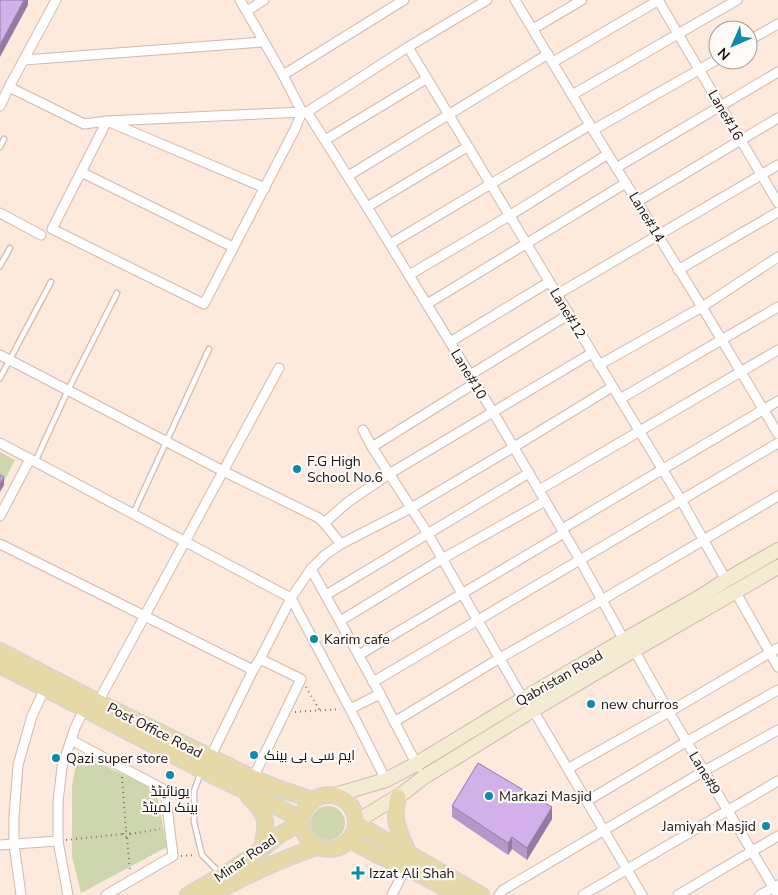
<svg xmlns="http://www.w3.org/2000/svg" width="778" height="895" viewBox="0 0 778 895" font-family="'Nunito Sans',Cairo,sans-serif">
	<rect width="100%" height="100%" fill="#fee9dd"/>
	<!-- green -->
	<g fill="#ced6ae">
		<polygon points="0,452 15,460 0,489"/>
		<polygon points="78,753 156,790 167,847 81,893 72,857 72,786"/>
		<circle cx="328" cy="823" r="17"/>
	</g>
	<g fill="none" stroke-linecap="round" stroke-linejoin="round">
		<defs>
			<g id="lane">
				<polyline points="0,147 4,139"/>
				<polyline points="0,266 10,248"/>
				<polyline points="0,378 51,282"/>
				<polyline points="35,462 68,390 117,293"/>
				<polyline points="133,514 209,349"/>
				<polyline points="201,772 194,791 194,822 202,855 221,874"/>
			</g>
			<g id="street">
				<polyline points="240,0 283,75 302,112 295,129 204,304 52,229 107,121 302,112 307,112 408,47 487,0"/>
				<polyline points="515,0 590,125 702,307 778,434"/>
				<polyline points="658,0 778,203"/>
				<polyline points="247,11 264,0"/>
				<polyline points="533,29 582,0"/>
				<polyline points="748,41 778,24"/>
				<polyline points="408,47 681,500 726,580"/>
				<polyline points="24,60 264,42"/>
				<polyline points="553,62 659,0"/>
				<polyline points="283,75 404,0"/>
				<polyline points="9,87 84,124 107,121 265,188"/>
				<polyline points="572,95 737,0"/>
				<polyline points="0,106 9,87 56,0"/>
				<polyline points="307,112 367,207 493,412 580,560 624,640"/>
				<polyline points="593,130 718,59"/>
				<polyline points="325,140 426,79"/>
				<polyline points="616,168 778,72"/>
				<polyline points="81,172 233,247"/>
				<polyline points="348,176 548,54"/>
				<polyline points="637,202 778,118"/>
				<polyline points="367,207 467,147"/>
				<polyline points="0,213 41,235"/>
				<polyline points="390,244 590,125"/>
				<polyline points="678,270 778,212"/>
				<polyline points="409,275 509,216 608,154"/>
				<polyline points="556,295 778,165"/>
				<polyline points="427,304 626,183"/>
				<polyline points="450,342 549,282"/>
				<polyline points="0,355 223,471 319,518 324,523 341,544"/>
				<polyline points="599,365 702,307 778,257"/>
				<polyline points="470,375 568,315"/>
				<polyline points="620,399 778,307"/>
				<polyline points="363,430 372,447 428,534 523,699"/>
				<polyline points="0,443 291,598 350,709 386,780"/>
				<polyline points="372,447 475,383"/>
				<polyline points="539,490 778,350"/>
				<polyline points="0,516 30,459"/>
				<polyline points="324,523 348,502 389,474 592,353"/>
				<polyline points="562,529 778,401"/>
				<polyline points="0,544 253,670"/>
				<polyline points="311,569 380,694 418,767"/>
				<polyline points="735,591 778,667"/>
				<polyline points="326,595 529,473"/>
				<polyline points="340,621 442,559 545,501"/>
				<polyline points="634,650 669,712 778,895"/>
				<polyline points="359,655 564,533"/>
				<polyline points="373,682 778,443"/>
				<polyline points="98,702 279,368"/>
				<polyline points="350,709 380,694"/>
				<polyline points="533,710 642,895"/>
				<polyline points="394,722 500,658 602,600 778,496"/>
				<polyline points="71,740 165,790 173,856 106,895"/>
				<polyline points="210,758 253,670 260,659 291,598 311,569 325,555 341,544 411,508 514,447 612,387"/>
				<polyline points="569,768 669,712 778,648"/>
				<polyline points="253,778 301,679 260,659"/>
				<polyline points="587,801 686,742 778,690"/>
				<polyline points="0,845 58,841"/>
				<polyline points="21,895 14,844 14,817 18,765 32,716 45,688"/>
				<polyline points="68,895 58,841 58,802 62,767 75,728 84,709"/>
				<polyline points="392,895 406,867"/>
				<polyline points="499,895 503,890 704,771 778,730"/>
				<polyline points="583,895 778,781"/>
				<polyline points="678,895 778,836"/>
				<polyline points="760,895 778,885"/>
			</g>
			<g id="secondary">
				<polyline points="335,795 386,780 416,764 523,699 624,640 700,597 726,580 778,550"/>
				<polyline points="357,821 402,794 424,777 533,710 634,650 778,567"/>
			</g>
			<g id="primary">
				<polyline points="0,651 98,702 253,778 280,789 313,800"/>
				<polyline points="0,665 202,770 274,805 302,820"/>
				<circle cx="329" cy="822" r="27"/>
				<path d="M249 797C269 815 267 824 262 849"/>
				<path d="M398 797C392 823 399 831 409 854"/>
				<polyline points="357,824 481,895"/>
				<polyline points="350,840 380,856 412,870 458,895"/>
				<polyline points="188,895 233,869 262,849 279,835 302,822"/>
				<path d="M210 895C245 876 280 859 317 847"/>
			</g>
		</defs>
		<!-- lane casing -->
		<use href="#lane" stroke="#cebaaf" stroke-width="7"/>
		<!-- street casing -->
		<use href="#street" stroke="#cebaaf" stroke-width="11"/>
		<!-- secondary casing -->
		<use href="#secondary" stroke="#cebaaf" stroke-width="16"/>
		<!-- primary casing -->
		<use href="#primary" stroke="#d6d4d4" stroke-width="18"/>
		<!-- path -->
		<g stroke="#81746c" stroke-width="2" stroke-dasharray="1 4" stroke-linecap="butt">
			<polyline points="306,687 320,711"/>
			<polyline points="295,712 340,709"/>
			<polyline points="122,777 126,830"/>
			<polyline points="175,790 188,791"/>
			<polyline points="130,834 128,831 124,831 123,834 126,837 130,834 160,829"/>
			<polyline points="127,838 130,871"/>
			<polyline points="66,840 123,834"/>
			<polyline points="181,856 196,855"/>
		</g>
		<!-- lane -->
		<use href="#lane" stroke="#fff" stroke-width="4.5"/>
		<!-- street -->
		<use href="#street" stroke="#fff" stroke-width="9"/>
		<!-- secondary -->
		<use href="#secondary" stroke="#f3ecd3" stroke-width="14"/>
		<!-- primary -->
		<use href="#primary" stroke="#e7d9a7" stroke-width="15"/>
	</g>
	<!-- wall -->
	<polygon fill="#b597c8" points="452,806 552,819 527,860 512,849 508,855 452,817"/>
	<!-- shaded-wall -->
	<g fill="#947ba3">
		<polygon points="24,0 28,0 28,5 0,57 0,45"/>
		<polygon points="4,477 4,485 0,492 0,484"/>
		<polygon points="552,807 552,819 527,860 527,848"/>
		<polygon points="512,837 512,849 508,855 508,843"/>
	</g>
	<!-- building -->
	<g fill="#d3b0e9" stroke="#947ba3">
		<polygon points="0,0 24,0 0,45"/>
		<polygon points="0,475 4,477 0,484"/>
		<polygon points="478,763 552,807 527,848 512,837 508,843 452,806"/>
	</g>
	<!-- markers -->
	<g fill="#0a8bac" stroke="#fefaf8" stroke-width="2">
		<circle cx="297" cy="469" r="5"/>
		<circle cx="314" cy="639" r="5"/>
		<circle cx="591" cy="704" r="5"/>
		<circle cx="254" cy="755" r="5"/>
		<circle cx="56" cy="758" r="5"/>
		<circle cx="170" cy="775" r="5"/>
		<circle cx="489" cy="796" r="5"/>
		<circle cx="766" cy="826" r="5"/>
		<path d="M355.5 865.5h5v5h5v5h-5v5h-5v-5h-5v-5h5z"/>
	</g>
	<g text-anchor="middle" stroke-width="4.5" stroke-linejoin="round" paint-order="stroke">
		<!-- street labels -->
		<g font-size="14" fill="#19120e" stroke="#fefaf8">
			<text transform="translate(726 115) rotate(60)" y="5">Lane#16</text>
			<text transform="translate(647 217) rotate(59)" y="5">Lane#14</text>
			<text transform="translate(568 313) rotate(59)" y="5">Lane#12</text>
			<text transform="translate(469 374) rotate(59)" y="5">Lane#10</text>
			<text transform="translate(559 678) rotate(-30)" y="5">Qabristan Road</text>
			<text transform="translate(155 730) rotate(27)" y="5">Post Office Road</text>
			<text transform="translate(705 773) rotate(59)" y="5">Lane#9</text>
			<text transform="translate(245 858) rotate(-35)" y="5">Minar Road</text>
		</g>
		<!-- poi labels -->
		<g font-size="14" fill="#19120e" stroke="#fefaf8" text-anchor="start">
			<text x="307" y="466">F.G High<tspan x="307" dy="16">School No.6</tspan></text>
			<text x="324" y="644">Karim cafe</text>
			<text x="601" y="709">new churros</text>
			<text x="264" y="760">ایم سی بی بینک</text>
			<text x="66" y="763">Qazi super store</text>
			<text x="170" y="796" text-anchor="middle">یونائیٹڈ<tspan x="170" dy="16">بینک لمیٹڈ</tspan></text>
			<text x="499" y="801">Markazi Masjid</text>
			<text x="756" y="831" text-anchor="end">Jamiyah Masjid</text>
			<text x="369" y="878">Izzat Ali Shah</text>
		</g>
	</g>
	<!-- north arrow -->
	<g transform="translate(733 45) rotate(225)"><circle r="24" fill="#fefaf8" stroke="#a29d9a"/>
	<path d="M0-4L9 19L0 12L-9 19Z" fill="#0a8bac"/>
	<text y="-8" font-size="14" font-weight="bold" text-anchor="middle" fill="#19120e">N</text>
	</g>
</svg>
